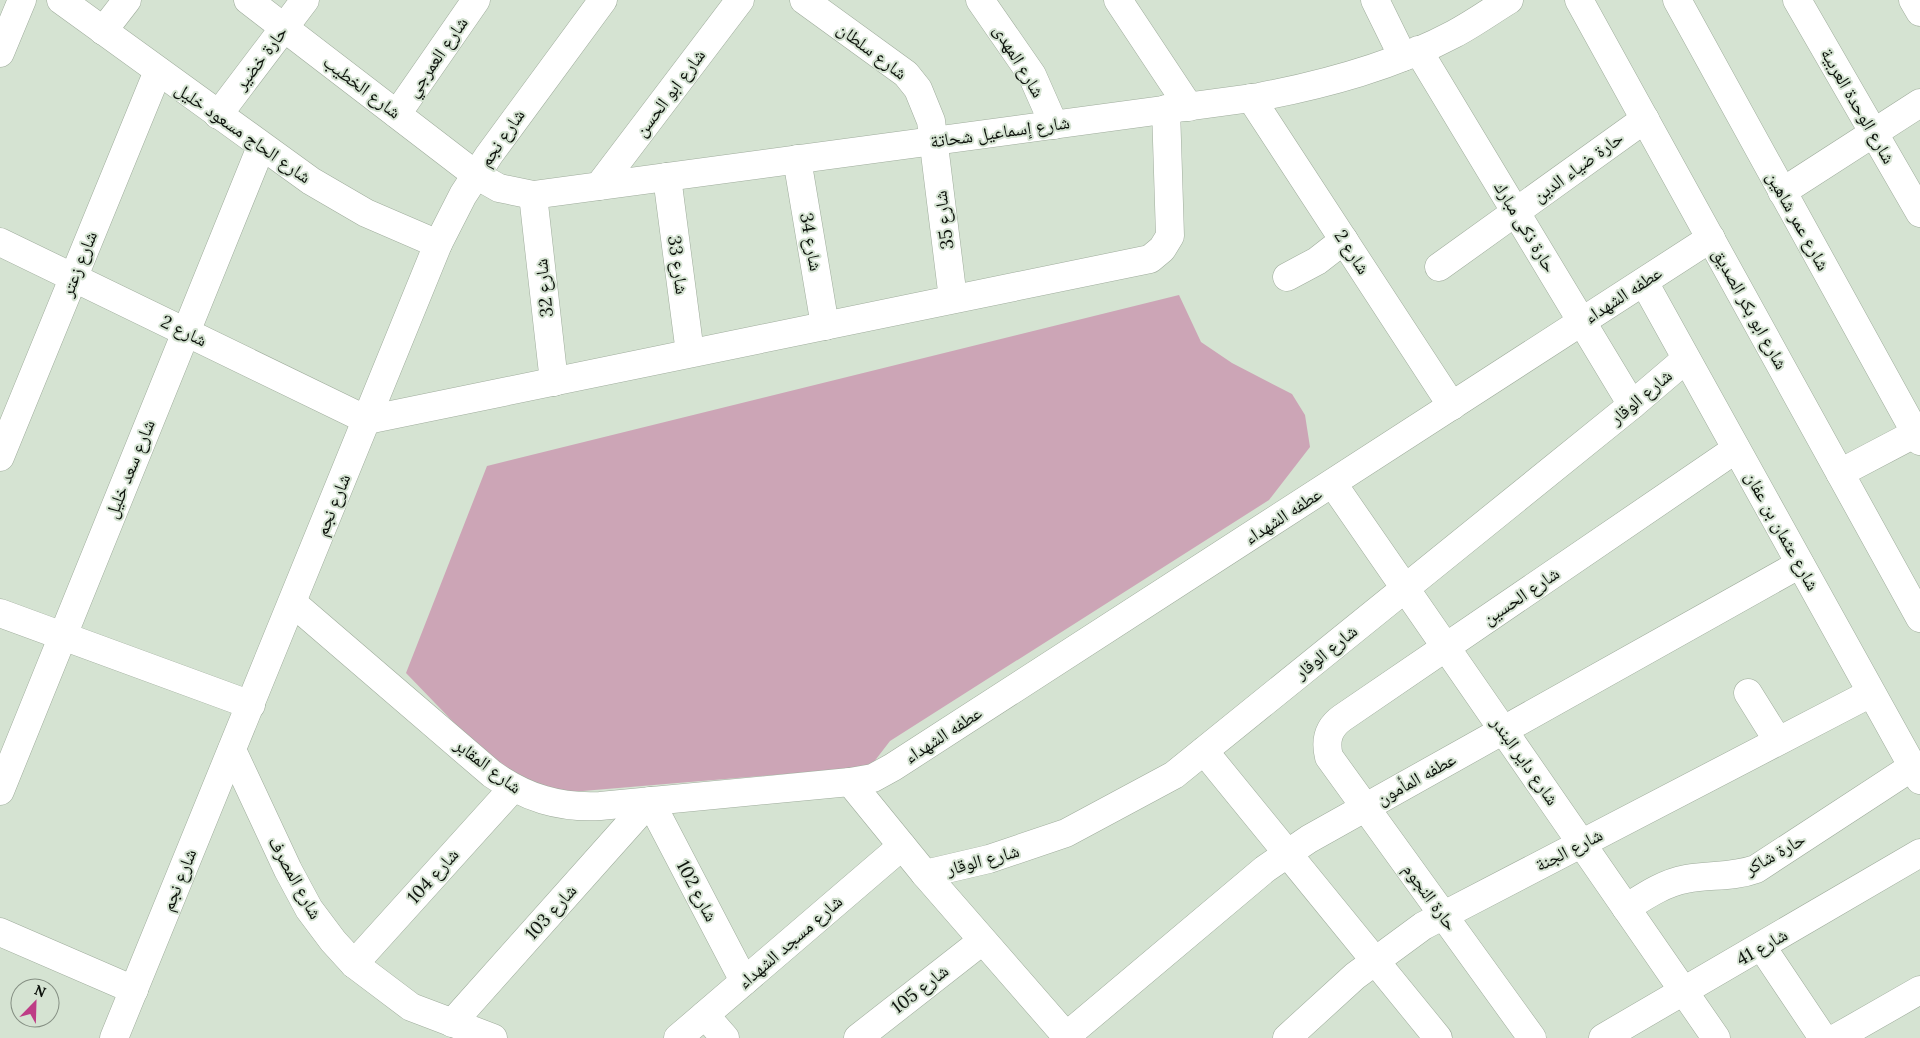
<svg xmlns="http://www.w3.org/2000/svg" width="1920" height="1038" viewBox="0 0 1920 1038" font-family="Lora,'Noto Naskh Arabic',serif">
	<rect width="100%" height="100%" fill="#d5e3d2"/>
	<!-- green -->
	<polygon fill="#cca5b6" points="1179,295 1201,342 1232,363 1292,394 1305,415 1310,447 1269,500 890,741 870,767 535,795 493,763 406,673 487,466"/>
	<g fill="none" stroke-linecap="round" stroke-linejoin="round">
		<defs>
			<g id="minor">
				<polyline points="61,0 311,181 366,213 438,244"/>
				<path d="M248 0 476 175 499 188 533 195 1259 97C1326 84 1394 66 1454 34 1473 24 1491 11 1509 0"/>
				<polyline points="804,0 906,74 918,89 931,121 953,299"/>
				<polyline points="980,0 1032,75 1054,125"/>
				<polyline points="1118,0 1189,107"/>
				<polyline points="1375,0 1403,57"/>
				<polyline points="1579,0 1920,618"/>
				<polyline points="1677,0 1920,441"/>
				<polyline points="1797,0 1920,213"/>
				<polyline points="1913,0 1920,12"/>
				<polyline points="103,31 127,0"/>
				<polyline points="1418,50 1632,405"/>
				<polyline points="0,53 22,0"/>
				<polyline points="1251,98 1452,406"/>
				<polyline points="397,114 476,0"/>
				<polyline points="218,115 305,0"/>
				<polyline points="797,159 825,326"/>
				<polyline points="667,177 690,353"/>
				<polyline points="599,186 740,0"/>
				<polyline points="1782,192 1920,103"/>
				<polyline points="533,195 554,382"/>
				<polyline points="0,242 367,420 1150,259 1162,249 1170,236 1166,109"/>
				<polyline points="1439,267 1645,119"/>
				<polyline points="1287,277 1317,261 1344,240"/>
				<polyline points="1644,282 1920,780"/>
				<polyline points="0,457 158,71"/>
				<polyline points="1840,473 1920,431"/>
				<polyline points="1333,484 1716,1038"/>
				<path d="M293 603 492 774C526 798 559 808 600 806L850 782 873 778 893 767 1711 238"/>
				<polyline points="0,613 251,705"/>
				<polyline points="1748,693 1778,741"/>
				<polyline points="232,750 288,870 309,909 333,941 354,964 411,1007 493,1038"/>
				<polyline points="1204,751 1438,1038"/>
				<polyline points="850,782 925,874 1068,1038"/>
				<polyline points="0,791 261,147"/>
				<polyline points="925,874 989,859 1066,833 1174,775 1632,405 1686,359"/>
				<path d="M1626 908C1645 896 1664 883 1686 879 1711 874 1731 878 1756 869L1912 767"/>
				<polyline points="0,932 134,990"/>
				<polyline points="1762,947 1823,1038"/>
				<polyline points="354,964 513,788"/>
				<polyline points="705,1015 725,1038"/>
				<polyline points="452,1023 650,801 744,981"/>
				<polyline points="114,1038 438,244 463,195 489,155 603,0"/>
				<polyline points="678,1038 902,846"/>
				<polyline points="858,1038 982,941"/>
				<polyline points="1064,1038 1265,869 1309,839 1800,564"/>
				<polyline points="1287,1038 1355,976 1423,926 1871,693"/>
				<path d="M1532 1038 1329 757C1325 741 1328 728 1342 718L1736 449"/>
				<polyline points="1603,1038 1920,853"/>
				<polyline points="1836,1038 1920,990"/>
			</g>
		</defs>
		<!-- minor casing -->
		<use href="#minor" stroke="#9fac9c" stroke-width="29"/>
		<!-- minor -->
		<use href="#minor" stroke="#fff" stroke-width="28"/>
	</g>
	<g text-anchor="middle" stroke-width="4" stroke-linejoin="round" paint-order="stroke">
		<!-- street labels -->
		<g font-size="18" fill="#0d120c" stroke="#d5e3d2">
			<text transform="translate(872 51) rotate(37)" y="6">شارع سلطان</text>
			<text transform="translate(437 57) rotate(-55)" y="6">شارع العمرجي</text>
			<text transform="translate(261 58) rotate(-53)" y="6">حارة خضير</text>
			<text transform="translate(1019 61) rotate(59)" y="6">شارع المهدى</text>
			<text transform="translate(362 87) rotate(37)" y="6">شارع الخطيب</text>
			<text transform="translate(670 93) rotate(-53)" y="6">شارع ابو الحسن</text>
			<text transform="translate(1858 106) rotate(60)" y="6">شارع الوحدة العربية</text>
			<text transform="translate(1000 132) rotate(-8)" y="6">شارع إسماعيل شحاتة</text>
			<text transform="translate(243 133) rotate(35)" y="6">شارع الحاج مسعود خليل</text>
			<text transform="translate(502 138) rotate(-55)" y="6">شارع نجم</text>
			<text transform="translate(1578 167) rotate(-36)" y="6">حارة ضياء الدين</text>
			<text transform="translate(944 220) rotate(-97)" y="6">شارع 35</text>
			<text transform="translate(1798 221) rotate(61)" y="6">شارع عمر شاهين</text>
			<text transform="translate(1525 227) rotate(59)" y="6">حارة ذكى مبارك</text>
			<text transform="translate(811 242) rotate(80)" y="6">شارع 34</text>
			<text transform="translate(1352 252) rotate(57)" y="6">شارع 2</text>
			<text transform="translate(79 264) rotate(-68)" y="6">شارع زعتر</text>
			<text transform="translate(678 265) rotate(82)" y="6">شارع 33</text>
			<text transform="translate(544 288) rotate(-96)" y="6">شارع 32</text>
			<text transform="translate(1623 295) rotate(-33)" y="6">عطفه الشهداء</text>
			<text transform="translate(1750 309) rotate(61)" y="6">شارع ابو بكر الصديق</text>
			<text transform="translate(184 331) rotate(26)" y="6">شارع 2</text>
			<text transform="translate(1641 397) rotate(-40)" y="6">شارع الوقار</text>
			<text transform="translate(130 469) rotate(-68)" y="6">شارع سعد خليل</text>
			<text transform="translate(333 505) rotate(-68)" y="6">شارع نجم</text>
			<text transform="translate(1283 516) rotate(-33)" y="6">عطفه الشهداء</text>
			<text transform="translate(1782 531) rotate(61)" y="6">شارع عثمان بن عفان</text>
			<text transform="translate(1521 596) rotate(-34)" y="6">شارع الحسين</text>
			<text transform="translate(1326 652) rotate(-39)" y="6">شارع الوقار</text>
			<text transform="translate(943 735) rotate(-33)" y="6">عطفه الشهداء</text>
			<text transform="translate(1525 761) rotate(55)" y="6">شارع داير البندر</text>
			<text transform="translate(488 766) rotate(37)" y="6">شارع المقابر</text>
			<text transform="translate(1416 779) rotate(-29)" y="6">عطفه المأمون</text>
			<text transform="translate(1569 850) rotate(-27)" y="6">شارع الجنة</text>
			<text transform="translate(1775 854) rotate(-30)" y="6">حارة شاكر</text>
			<text transform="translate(983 860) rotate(-15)" y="6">شارع الوقار</text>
			<text transform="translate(433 876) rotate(-48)" y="6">شارع 104</text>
			<text transform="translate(295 878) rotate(61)" y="6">شارع المصرف</text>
			<text transform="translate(179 880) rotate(-68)" y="6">شارع نجم</text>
			<text transform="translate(697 891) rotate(62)" y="6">شارع 102</text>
			<text transform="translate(1430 897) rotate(54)" y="6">حارة النجوم</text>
			<text transform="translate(551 912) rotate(-48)" y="6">شارع 103</text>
			<text transform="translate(790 942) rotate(-41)" y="6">شارع مسجد الشهداء</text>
			<text transform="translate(1762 947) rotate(-30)" y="6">شارع 41</text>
			<text transform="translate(920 989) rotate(-38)" y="6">شارع 105</text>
		</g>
	</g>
	<!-- north arrow -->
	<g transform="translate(35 1003) rotate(23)"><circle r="24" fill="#d5e3d2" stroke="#858f83"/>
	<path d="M0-4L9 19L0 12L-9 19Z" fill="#be3d86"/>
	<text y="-8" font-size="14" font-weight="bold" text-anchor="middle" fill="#0d120c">N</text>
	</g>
</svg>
